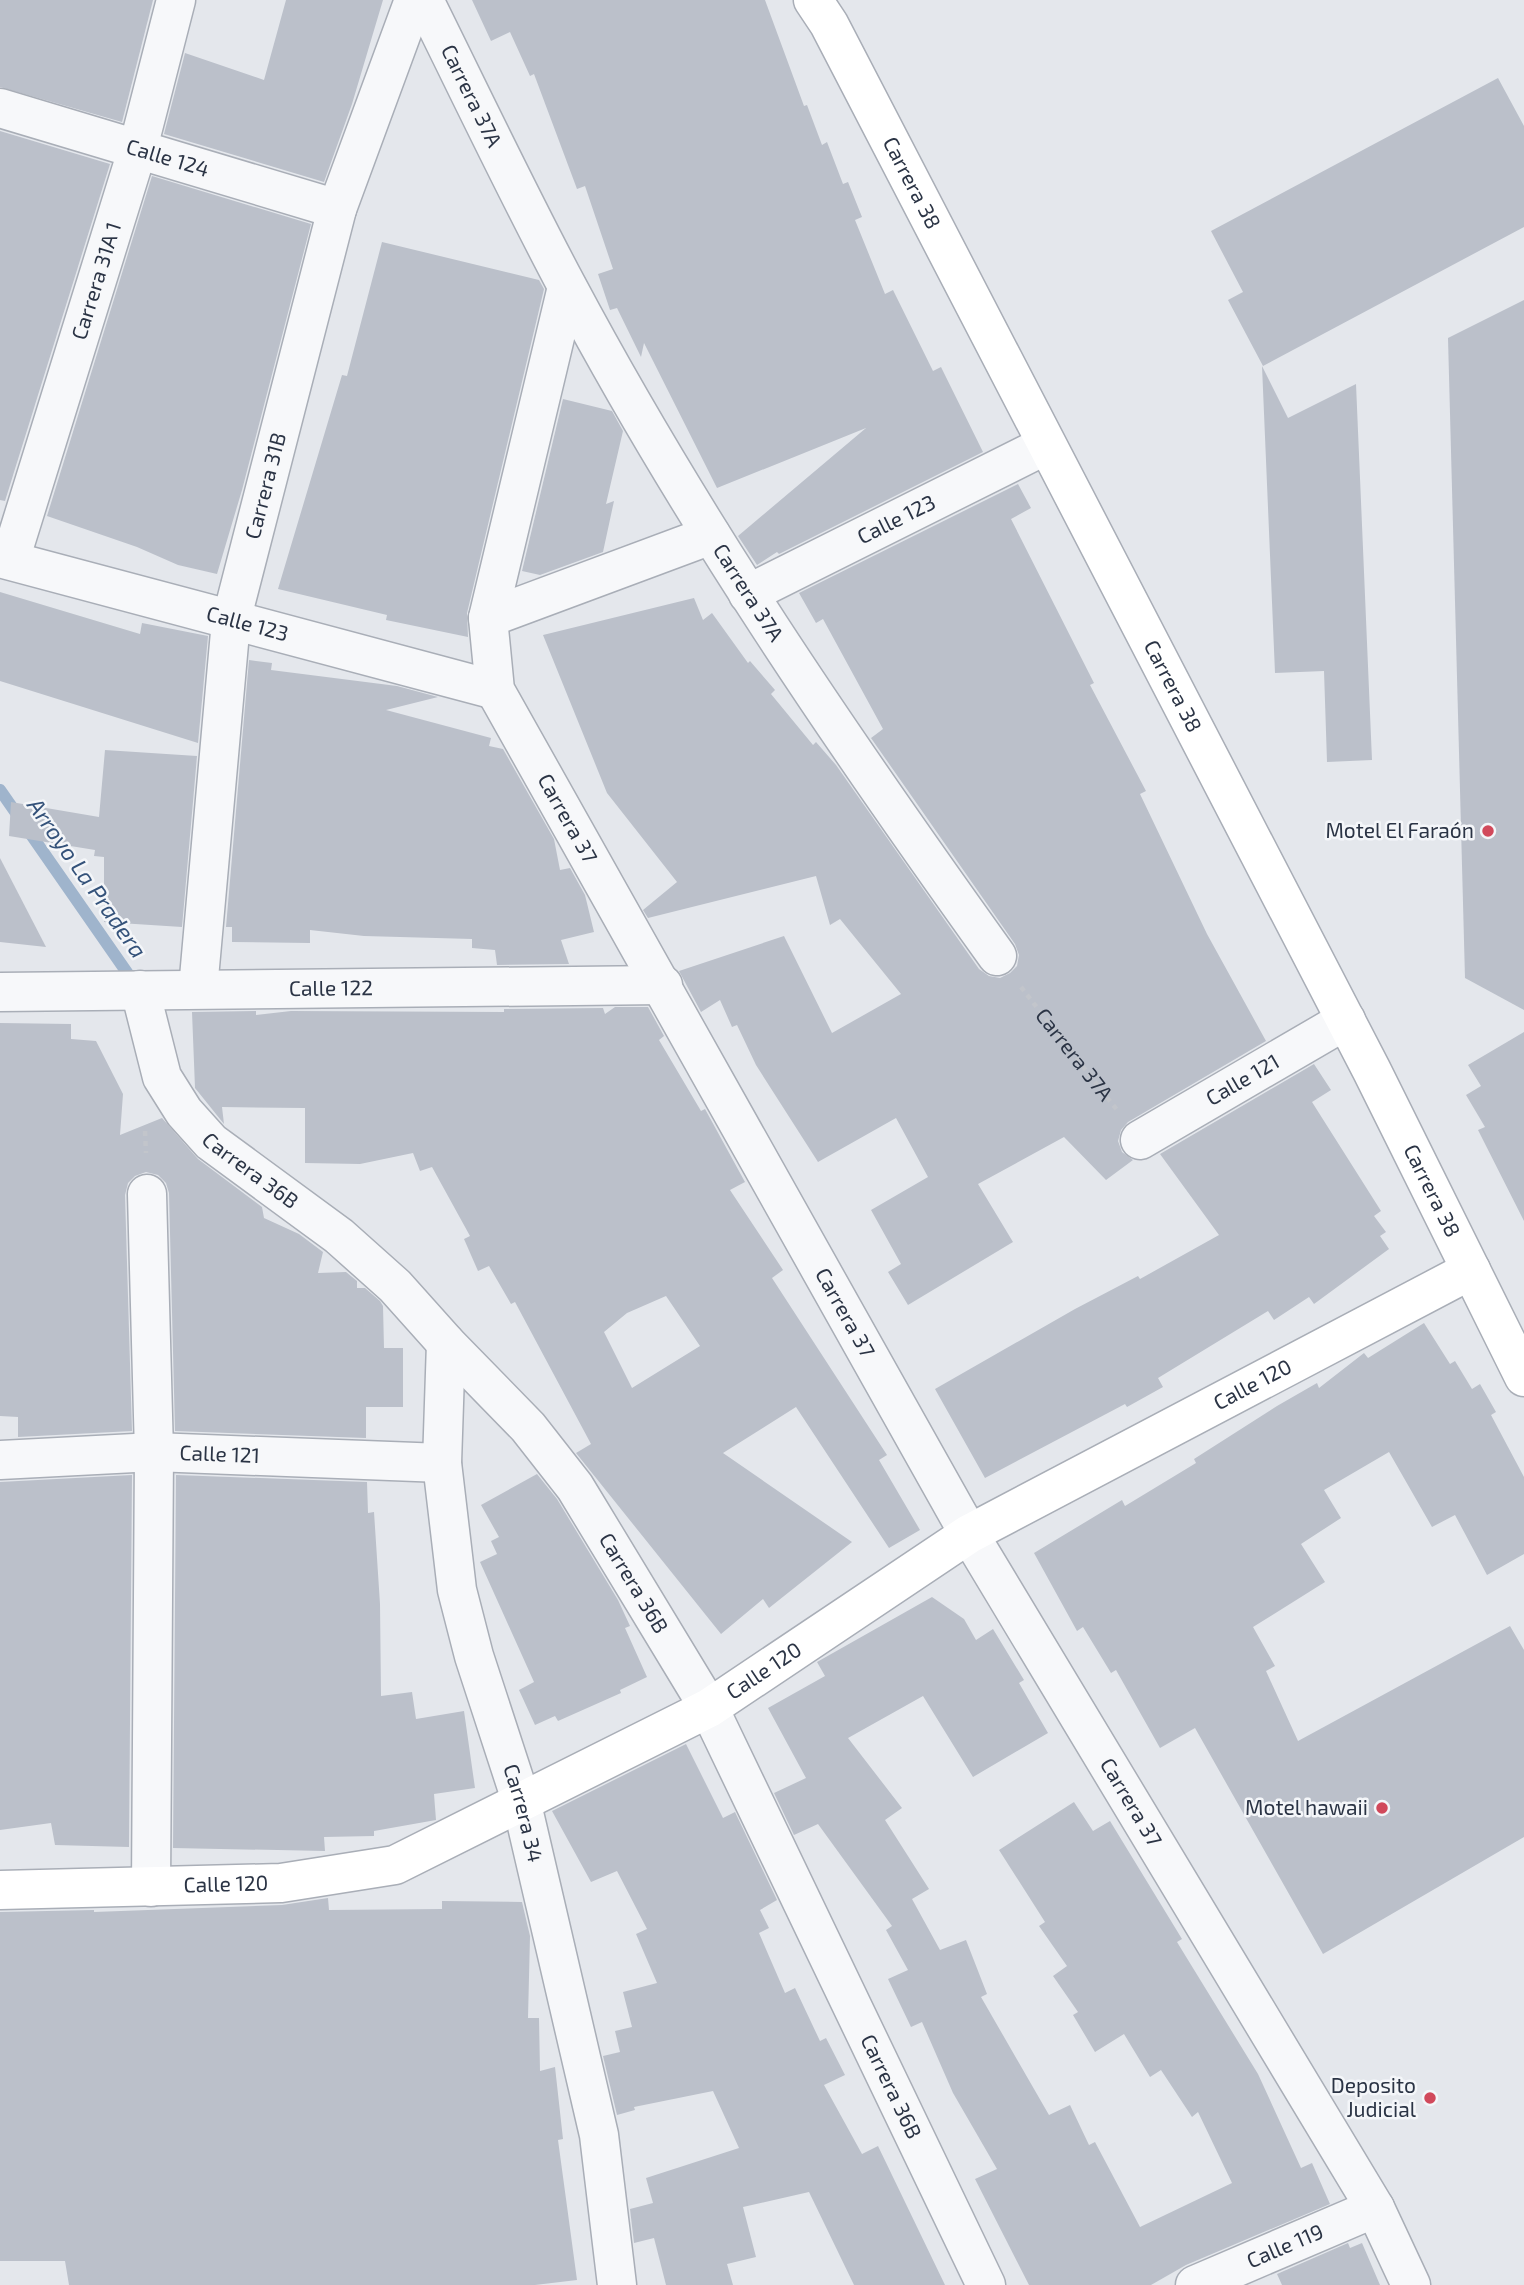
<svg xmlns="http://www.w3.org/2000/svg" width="1524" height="2285" viewBox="0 0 1524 2285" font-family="'Exo 2',sans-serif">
	<rect width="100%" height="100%" fill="#e4e7ec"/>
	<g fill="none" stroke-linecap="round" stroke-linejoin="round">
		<!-- stream -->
		<polyline stroke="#9fb4cc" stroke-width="12" points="0,790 135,984"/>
	</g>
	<!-- building -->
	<g fill="#bbc0ca" fill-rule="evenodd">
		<polygon points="0,0 153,0 122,122 0,87"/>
		<polygon points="286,0 383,0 352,104 324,182 164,134 185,53 264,80"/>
		<polygon points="472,0 765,0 804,106 807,105 822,145 827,142 843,184 848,182 862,217 855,220 885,294 893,290 933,371 941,367 983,452 779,554 777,552 757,565 738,536 866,428 717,488 644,343 641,357 617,308 610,310 598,274 613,269 585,186 577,189 534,74 530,76 510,32 491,41"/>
		<polygon points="1498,78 1524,126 1524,227 1263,366 1228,300 1243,292 1211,231"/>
		<polygon points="0,131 110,164 5,501 0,500"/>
		<polygon points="152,176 311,224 242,490 217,574 178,565 137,547 47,516"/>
		<polygon points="382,242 539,280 544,289 467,613 468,637 386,620 387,615 278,589 342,375 347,376"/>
		<polygon points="1524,300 1524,1010 1465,978 1448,338"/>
		<polygon points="1262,366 1288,418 1356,384 1372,760 1327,762 1324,671 1275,673"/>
		<polygon points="563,399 612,411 623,431 606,504 614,501 603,552 540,575 522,571"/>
		<polygon points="1018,484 1031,508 1011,519 1094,683 1090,685 1146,791 1140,794 1207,934 1266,1041 1128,1122 1121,1130 1118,1141 1122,1152 1133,1160 1106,1180 1064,1137 978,1184 1013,1242 908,1305 888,1272 901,1264 871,1210 928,1177 896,1118 818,1162 756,1065 737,1025 732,1027 720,1000 701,1012 679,971 784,936 832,1033 901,994 840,919 830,925 816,876 648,918 643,910 677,882 607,793 543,635 694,598 703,620 712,613 748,663 750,661 775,690 771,694 813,745 816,742 836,765 979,969 989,976 1000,978 1010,973 1017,966 1019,955 1015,944 871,738 883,729 823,619 816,623 799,593"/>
		<polygon points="0,592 140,634 142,623 208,636 198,743 0,681"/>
		<polygon points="249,660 272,663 271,670 397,686 438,697 386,710 491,738 489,746 503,749 554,839 560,870 570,868 585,895 594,932 561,940 569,964 497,965 495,950 472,948 472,939 364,936 310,930 310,943 232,942 232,927 226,927"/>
		<polygon points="105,750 197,756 182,927 104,922 104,857 94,856 95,850 9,836 11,802 99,817"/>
		<polygon points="0,858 46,947 0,942"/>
		<path d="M615 1007H648L664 1036 659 1040 701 1111 705 1109 745 1182 730 1190 783 1270 772 1278 887 1455 879 1460 920 1530 889 1548 796 1407 723 1453 852 1542 769 1608 763 1599 721 1634 576 1453 591 1444 515 1302 511 1304 489 1266 478 1271 464 1239 470 1236 432 1167 420 1171 413 1153 360 1164 305 1163V1108L222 1107 224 1124 195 1088 192 1012 256 1011V1015L291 1011 504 1012V1009L603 1008 605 1014ZM666 1296 700 1346 632 1388 604 1332 627 1313Z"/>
		<polygon points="0,1023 71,1024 71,1039 96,1041 123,1094 120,1135 162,1118 198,1159 262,1207 264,1218 299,1234 323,1252 318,1273 346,1272 357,1281 357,1288 365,1288 380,1301 383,1306 384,1348 403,1348 403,1407 366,1407 366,1438 175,1431 169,1193 166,1183 158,1175 146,1172 135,1176 128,1183 125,1195 132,1431 18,1437 18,1417 0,1416"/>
		<polygon points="1524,1032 1524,1221 1478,1130 1485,1127 1466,1095 1481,1086 1468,1065"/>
		<polygon points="1314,1064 1331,1090 1312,1102 1381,1211 1374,1216 1386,1232 1380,1236 1389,1249 1314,1304 1309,1297 1274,1320 1268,1311 1158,1378 1163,1387 1127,1407 1125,1404 985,1478 935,1389 1075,1309 1138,1276 1140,1279 1219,1235 1160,1154"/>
		<polygon points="1424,1323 1450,1364 1455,1361 1472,1389 1480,1384 1496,1412 1491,1415 1524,1477 1524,1554 1487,1575 1455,1515 1432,1527 1389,1452 1324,1490 1341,1518 1301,1544 1325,1582 1253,1627 1275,1666 1266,1671 1298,1741 1510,1626 1524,1650 1524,1837 1323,1954 1195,1728 1160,1748 1116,1670 1111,1673 1083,1627 1077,1631 1034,1553 1122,1500 1125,1506 1196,1463 1194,1459 1277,1406 1317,1383 1319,1388 1364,1353 1368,1358"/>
		<polygon points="537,1474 557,1499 618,1600 630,1626 625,1628 647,1677 620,1690 621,1693 558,1721 555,1716 535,1725 519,1690 534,1682 480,1562 497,1554 491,1541 499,1537 481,1505"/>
		<polygon points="132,1475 129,1847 55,1845 51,1823 0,1830 0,1482"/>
		<polygon points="176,1475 367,1482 368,1513 374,1512 380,1604 381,1696 412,1692 416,1719 464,1711 475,1788 434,1794 436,1820 374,1831 374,1836 324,1837 325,1851 173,1848"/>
		<polygon points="932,1597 964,1619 976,1640 993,1629 1024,1680 1019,1683 1048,1733 973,1777 923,1696 848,1738 902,1808 885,1820 929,1889 912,1899 940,1950 966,1940 987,1994 981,1997 1049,2115 1070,2105 1089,2145 1095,2142 1140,2227 1232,2183 1198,2112 1192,2117 1161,2070 1150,2077 1124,2034 1095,2052 1073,2015 1078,2012 1053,1976 1067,1966 1039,1926 1045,1922 999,1850 1074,1802 1093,1831 1110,1821 1182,1939 1177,1942 1258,2074 1301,2168 1312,2163 1330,2204 1186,2265 1151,2285 1029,2285 975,2179 997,2169 953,2093 922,2022 911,2027 888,1979 908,1970 886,1930 892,1926 818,1824 794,1835 774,1793 806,1778 768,1708 825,1676 817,1662"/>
		<polygon points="686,1744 723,1818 735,1812 777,1900 760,1910 769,1928 759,1933 785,1993 795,1988 820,2041 826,2038 845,2075 824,2085 862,2154 878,2146 945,2285 854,2285 809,2192 743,2207 756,2257 727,2264 733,2285 666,2285 654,2238 634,2243 630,2209 653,2203 646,2178 739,2148 713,2091 634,2107 635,2110 617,2115 603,2056 620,2052 615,2031 632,2027 623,1992 657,1983 636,1934 647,1929 617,1871 591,1882 552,1811"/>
		<polygon points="328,1898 329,1910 442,1909 442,1901 522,1902 530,1936 528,2018 539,2018 540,2071 555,2067 563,2139 558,2140 577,2280 535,2285 69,2285 65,2261 0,2261 0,1912 94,1910 94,1912 282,1905"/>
		<polygon points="1348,2243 1350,2248 1362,2243 1380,2285 1282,2285 1277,2274"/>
	</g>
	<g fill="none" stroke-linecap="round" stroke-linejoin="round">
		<defs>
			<g id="street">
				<path id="s2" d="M424 0C471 95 517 192 567 286 692 521 842 740 997 956"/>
				<path id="s3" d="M0 108 337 209"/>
				<path id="s4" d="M567 287 488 618 495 690 969 1534 1375 2208 1411 2285"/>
				<path id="s5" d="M0 558 495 690"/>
				<path id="s6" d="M10 560 138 148 176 0"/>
				<path id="s7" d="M748 594 1046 445"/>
				<polyline points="488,618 711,535"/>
				<path id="s8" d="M198 989 231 621 337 209 414 0"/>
				<path id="s9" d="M140 990 162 1077 184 1112 211 1142 339 1236 395 1286 446 1343 528 1427 575 1487 709 1708 986 2285"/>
				<path id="s10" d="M0 992 663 985"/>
				<path id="s11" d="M1140 1140 1346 1020"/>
				<polyline points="147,1194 154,1452 151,1887"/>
				<path id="s12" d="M446 1343 442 1463 457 1590 474 1656 521 1800 599 2135 617 2285"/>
				<path id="s13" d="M0 1460 154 1452 442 1463"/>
				<path id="s14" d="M1195 2285 1375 2208"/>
			</g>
			<g id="secondary">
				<path id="s15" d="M813 0 829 24 1372 1071 1524 1377"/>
				<path id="s16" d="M0 1890 281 1883 395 1865 709 1708 969 1534 1471 1270"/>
			</g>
		</defs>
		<!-- street casing -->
		<use href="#street" stroke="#a9aeb7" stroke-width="41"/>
		<!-- secondary casing -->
		<use href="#secondary" stroke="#a9aeb7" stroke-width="41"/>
		<!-- path -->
		<g stroke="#c2c5cb" stroke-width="4.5" stroke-dasharray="5 5" stroke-linecap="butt">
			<path id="s1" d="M1021 987 1117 1110"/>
			<polyline points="145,1131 146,1153"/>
		</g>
		<!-- street -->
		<use href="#street" stroke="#f7f8fa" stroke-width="38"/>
		<!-- secondary -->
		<use href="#secondary" stroke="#fff" stroke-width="38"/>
	</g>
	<!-- markers -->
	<g fill="#d1495b" stroke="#f4f6f9" stroke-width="2.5">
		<circle cx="1488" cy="831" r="7"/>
		<circle cx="1382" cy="1808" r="7"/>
		<circle cx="1430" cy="2098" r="7"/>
	</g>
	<g text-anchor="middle" stroke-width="5" stroke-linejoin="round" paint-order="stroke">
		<!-- street labels -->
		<g font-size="21" fill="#2b3445" stroke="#f4f6f9">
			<text dy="7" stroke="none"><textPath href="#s2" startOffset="107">Carrera 37A</textPath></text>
			<text dy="7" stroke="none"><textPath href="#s3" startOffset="175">Calle 124</textPath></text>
			<text dy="7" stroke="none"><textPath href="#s15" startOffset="208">Carrera 38</textPath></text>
			<text dy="7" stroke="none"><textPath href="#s6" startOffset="292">Carrera 31A 1</textPath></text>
			<text dy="7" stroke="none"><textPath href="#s8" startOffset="509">Carrera 31B</textPath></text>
			<text dy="7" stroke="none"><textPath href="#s7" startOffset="166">Calle 123</textPath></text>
			<text dy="7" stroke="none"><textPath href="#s2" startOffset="676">Carrera 37A</textPath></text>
			<text dy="7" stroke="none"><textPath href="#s5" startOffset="256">Calle 123</textPath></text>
			<text dy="7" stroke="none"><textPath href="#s15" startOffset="775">Carrera 38</textPath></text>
			<text dy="7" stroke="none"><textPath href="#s4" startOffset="560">Carrera 37</textPath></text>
			<text dy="7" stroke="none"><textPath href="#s10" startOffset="331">Calle 122</textPath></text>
			<text dy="7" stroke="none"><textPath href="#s1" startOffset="86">Carrera 37A</textPath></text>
			<text dy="7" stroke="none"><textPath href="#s11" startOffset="119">Calle 121</textPath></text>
			<text dy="7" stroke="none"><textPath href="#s9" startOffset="220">Carrera 36B</textPath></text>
			<text dy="7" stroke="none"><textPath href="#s15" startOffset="1342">Carrera 38</textPath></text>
			<text dy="7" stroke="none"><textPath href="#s4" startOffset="1127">Carrera 37</textPath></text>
			<text dy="7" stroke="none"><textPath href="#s16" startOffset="1381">Calle 120</textPath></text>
			<text dy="7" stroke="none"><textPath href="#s13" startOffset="220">Calle 121</textPath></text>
			<text dy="7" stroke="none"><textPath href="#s9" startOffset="788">Carrera 36B</textPath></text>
			<text dy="7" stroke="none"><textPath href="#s16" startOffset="814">Calle 120</textPath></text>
			<text dy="7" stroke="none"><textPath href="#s4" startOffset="1694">Carrera 37</textPath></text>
			<text dy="7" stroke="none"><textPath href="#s12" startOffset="481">Carrera 34</textPath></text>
			<text dy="7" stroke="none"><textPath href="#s16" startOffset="226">Calle 120</textPath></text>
			<text dy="7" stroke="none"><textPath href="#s9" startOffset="1354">Carrera 36B</textPath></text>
			<text dy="7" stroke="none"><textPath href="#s14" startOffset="98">Calle 119</textPath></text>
		</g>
		<!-- poi labels -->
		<g font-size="21" fill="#2b3445" stroke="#f4f6f9" text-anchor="end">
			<text x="1474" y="838">Motel El Faraón</text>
			<text x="1368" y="1815">Motel hawaii</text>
			<text x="1416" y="2093">Deposito<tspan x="1416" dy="24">Judicial</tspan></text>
		</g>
		<!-- water labels -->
		<g font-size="23" font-style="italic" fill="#34527a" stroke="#f4f6f9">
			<text transform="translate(87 878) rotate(55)" y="8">Arroyo La Pradera</text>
		</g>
	</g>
</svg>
